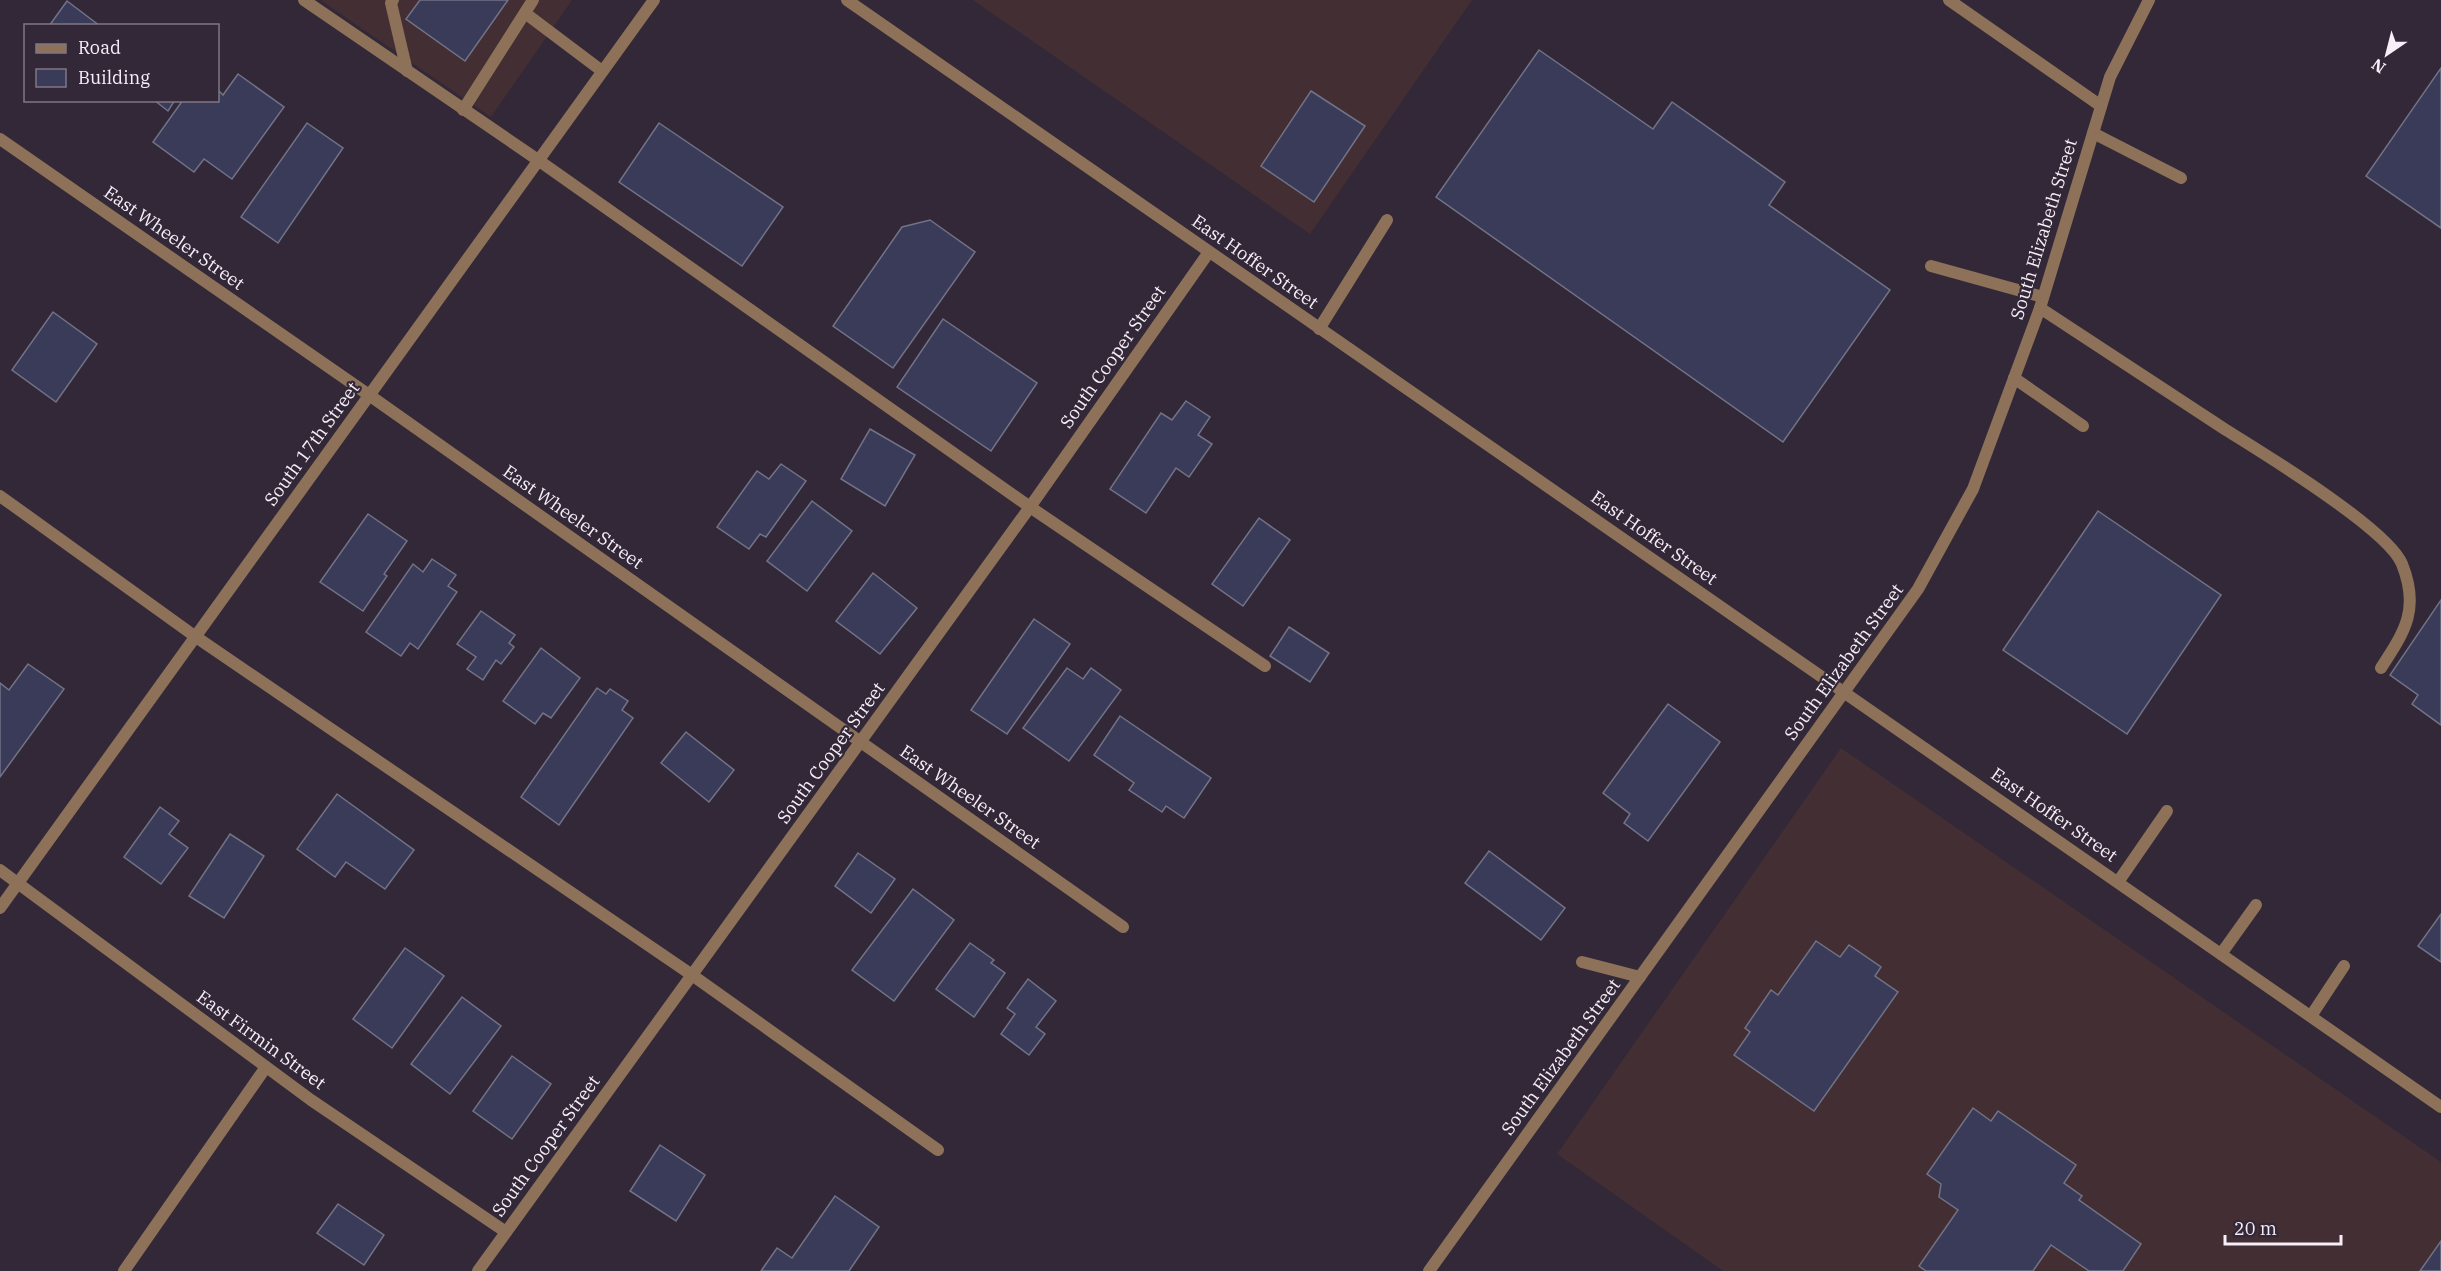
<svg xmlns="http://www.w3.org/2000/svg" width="2441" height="1271" viewBox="0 0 2441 1271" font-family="'IBM Plex Serif',serif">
	<rect width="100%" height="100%" fill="#332837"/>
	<!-- commercial -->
	<g fill="#422e33">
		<polygon points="320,0 572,0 491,117"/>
		<polygon points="973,0 1472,0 1310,234"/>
		<polygon points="1841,748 2441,1162 2441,1271 1723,1271 1557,1154"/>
	</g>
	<!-- building -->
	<g fill="#3a3b58" stroke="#727387" stroke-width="1.5">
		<polygon points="420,0 508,0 465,61 406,19"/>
		<polygon points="67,1 100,26 49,26"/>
		<polygon points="1539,50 1653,129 1672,102 1785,182 1769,205 1890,290 1783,442 1436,197"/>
		<polygon points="2441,68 2441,228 2366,176"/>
		<polygon points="238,74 284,107 232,179 204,159 194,172 153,142 183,100 218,100 218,90 223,95"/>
		<polygon points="1311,91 1365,126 1314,202 1261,166"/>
		<polygon points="154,100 175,100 168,111"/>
		<polygon points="307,123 343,148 278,243 241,217"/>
		<polygon points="659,123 783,207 742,266 619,182"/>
		<polygon points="930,220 975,252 893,368 833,326 902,227"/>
		<polygon points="53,312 97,344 56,402 12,370"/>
		<polygon points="943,319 1037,383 991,451 897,387"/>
		<polygon points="1186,401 1210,417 1198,435 1212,444 1189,477 1176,468 1146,513 1110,489 1161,413 1172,420"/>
		<polygon points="870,429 915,455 885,506 841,479"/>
		<polygon points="781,464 806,481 766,537 760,534 749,549 717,527 757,471 769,479"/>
		<polygon points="812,501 852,531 807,591 767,561"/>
		<polygon points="2098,511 2221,595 2127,734 2003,650"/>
		<polygon points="368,514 407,541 384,574 387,576 363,611 320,582"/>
		<polygon points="1259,518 1290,540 1243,606 1212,584"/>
		<polygon points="432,559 456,575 448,586 457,592 418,649 410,643 401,656 366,632 413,564 423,572"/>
		<polygon points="873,573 917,608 880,654 836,621"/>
		<polygon points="2441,600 2441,725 2412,704 2418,695 2390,675"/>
		<polygon points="481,611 515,635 509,643 514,647 501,664 496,660 483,680 467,669 476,657 457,644"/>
		<polygon points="1034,619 1070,644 1007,734 971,710"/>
		<polygon points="1289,627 1329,653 1310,682 1270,656"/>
		<polygon points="541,648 580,678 551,718 543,713 535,724 503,701"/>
		<polygon points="28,664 64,689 0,777 0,683 9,690"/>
		<polygon points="1067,668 1083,679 1091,668 1121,690 1069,761 1023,728"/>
		<polygon points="597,688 606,694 610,689 628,701 622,710 633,718 559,825 521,797"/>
		<polygon points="1668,704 1720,742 1648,841 1624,823 1630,814 1603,793"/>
		<polygon points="1120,716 1211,778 1184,818 1166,806 1162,812 1129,790 1134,783 1094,755"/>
		<polygon points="686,732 734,770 709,802 661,763"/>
		<polygon points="337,794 414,850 385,889 346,862 335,877 297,849"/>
		<polygon points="160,807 179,821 169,834 188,848 161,884 124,857"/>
		<polygon points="230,834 264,856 224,918 189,896"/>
		<polygon points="1489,851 1565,908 1541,940 1465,883"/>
		<polygon points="858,853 895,879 871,913 835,886"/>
		<polygon points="913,889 954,920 894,1001 852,970"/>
		<polygon points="2441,914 2441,962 2418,946"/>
		<polygon points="1816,941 1840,957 1849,945 1881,967 1875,976 1898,992 1814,1111 1734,1055 1750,1032 1745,1028 1771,990 1778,995"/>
		<polygon points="970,943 994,960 991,963 1005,973 974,1017 936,989"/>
		<polygon points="405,948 444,976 392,1048 353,1019"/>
		<polygon points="1028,979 1056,1001 1036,1027 1045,1034 1029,1055 1001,1034 1015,1014 1007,1008"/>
		<polygon points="462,997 501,1026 450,1094 411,1064"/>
		<polygon points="512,1056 551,1084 512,1139 473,1111"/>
		<polygon points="1973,1108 1991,1121 1998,1111 2076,1165 2064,1183 2082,1196 2079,1200 2141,1244 2123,1271 2089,1271 2051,1245 2033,1271 1926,1271 1919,1266 1958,1210 1939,1197 1941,1184 1927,1174"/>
		<polygon points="660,1145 705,1175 676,1221 630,1191"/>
		<polygon points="835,1196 879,1227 849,1271 761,1271 777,1248 792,1258"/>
		<polygon points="338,1204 384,1235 364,1265 317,1233"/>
		<polygon points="2441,1241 2441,1271 2420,1271"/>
	</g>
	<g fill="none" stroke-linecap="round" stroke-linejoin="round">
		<!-- lane -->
		<g stroke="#8d7159" stroke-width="12">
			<polyline points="304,0 538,160 1030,507 1265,666"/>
			<polyline points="393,0 391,3 407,71"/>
			<polyline points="1949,0 2101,106"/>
			<polyline points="525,13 602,71"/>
			<polyline points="463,110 533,0"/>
			<polyline points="2093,133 2181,178"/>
			<polyline points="1931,266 2043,297"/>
			<path d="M2040 308C2102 348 2164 389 2226 430 2263 453 2388 529 2402 564 2420 609 2405 631 2381 668"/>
			<polyline points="1319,329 1387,220"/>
			<polyline points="2014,378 2083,426"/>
			<polyline points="0,496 196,637 692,975 938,1150"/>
			<polyline points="2118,882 2167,811"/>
			<polyline points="2221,954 2256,905"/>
			<polyline points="1582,962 1640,977"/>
			<polyline points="2311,1016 2344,966"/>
			<polyline points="124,1271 266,1067"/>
		</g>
		<!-- street -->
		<g stroke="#8d7159" stroke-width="12">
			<polyline points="847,0 2441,1107"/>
			<polyline points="0,139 369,395 1123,927"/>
			<polyline points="0,870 311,1100 506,1232"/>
			<polyline points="0,908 654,0"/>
			<polyline points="478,1271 1030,507 1209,252"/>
			<polyline points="1429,1271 1918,589 1973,489 2040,308 2110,77 2149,0"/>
		</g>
	</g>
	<g text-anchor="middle" stroke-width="4.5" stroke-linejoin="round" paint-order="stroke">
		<!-- street labels -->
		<g font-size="18" fill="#f6eef8" stroke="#332837">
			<text transform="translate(2044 229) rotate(-73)" y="6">South Elizabeth Street</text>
			<text transform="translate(174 238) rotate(35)" y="6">East Wheeler Street</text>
			<text transform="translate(1255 262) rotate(35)" y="6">East Hoffer Street</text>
			<text transform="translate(1113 357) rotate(-55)" y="6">South Cooper Street</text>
			<text transform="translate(312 444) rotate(-54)" y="6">South 17th Street</text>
			<text transform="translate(573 517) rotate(35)" y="6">East Wheeler Street</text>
			<text transform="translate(1654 538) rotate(35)" y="6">East Hoffer Street</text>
			<text transform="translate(1844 662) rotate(-54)" y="6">South Elizabeth Street</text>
			<text transform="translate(831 753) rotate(-54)" y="6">South Cooper Street</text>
			<text transform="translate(970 797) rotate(35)" y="6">East Wheeler Street</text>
			<text transform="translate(2054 815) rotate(35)" y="6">East Hoffer Street</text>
			<text transform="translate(261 1040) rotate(36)" y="6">East Firmin Street</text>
			<text transform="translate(1561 1057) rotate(-54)" y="6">South Elizabeth Street</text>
			<text transform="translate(546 1146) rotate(-54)" y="6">South Cooper Street</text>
		</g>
	</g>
	<!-- legend -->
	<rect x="24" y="24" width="195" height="78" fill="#332837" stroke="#817784" stroke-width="1.5"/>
	<rect x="36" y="44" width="30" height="9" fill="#8d7159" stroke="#817784" stroke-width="1.5"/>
	<text x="78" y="54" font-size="18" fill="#f6eef8">Road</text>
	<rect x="36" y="69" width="30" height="18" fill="#3a3b58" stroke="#817784" stroke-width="1.5"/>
	<text x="78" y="84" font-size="18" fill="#f6eef8">Building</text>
	<!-- north arrow -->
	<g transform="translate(2387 54) rotate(215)" stroke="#332837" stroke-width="4.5" paint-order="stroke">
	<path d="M0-4.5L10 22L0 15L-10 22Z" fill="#f6eef8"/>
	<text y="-9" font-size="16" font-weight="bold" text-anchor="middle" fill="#f6eef8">N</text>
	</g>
	<!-- scale -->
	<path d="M2225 1235v9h116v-9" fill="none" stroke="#f6eef8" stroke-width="3"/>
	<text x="2234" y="1235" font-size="18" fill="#f6eef8" stroke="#332837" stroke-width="4.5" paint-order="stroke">20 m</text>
</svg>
